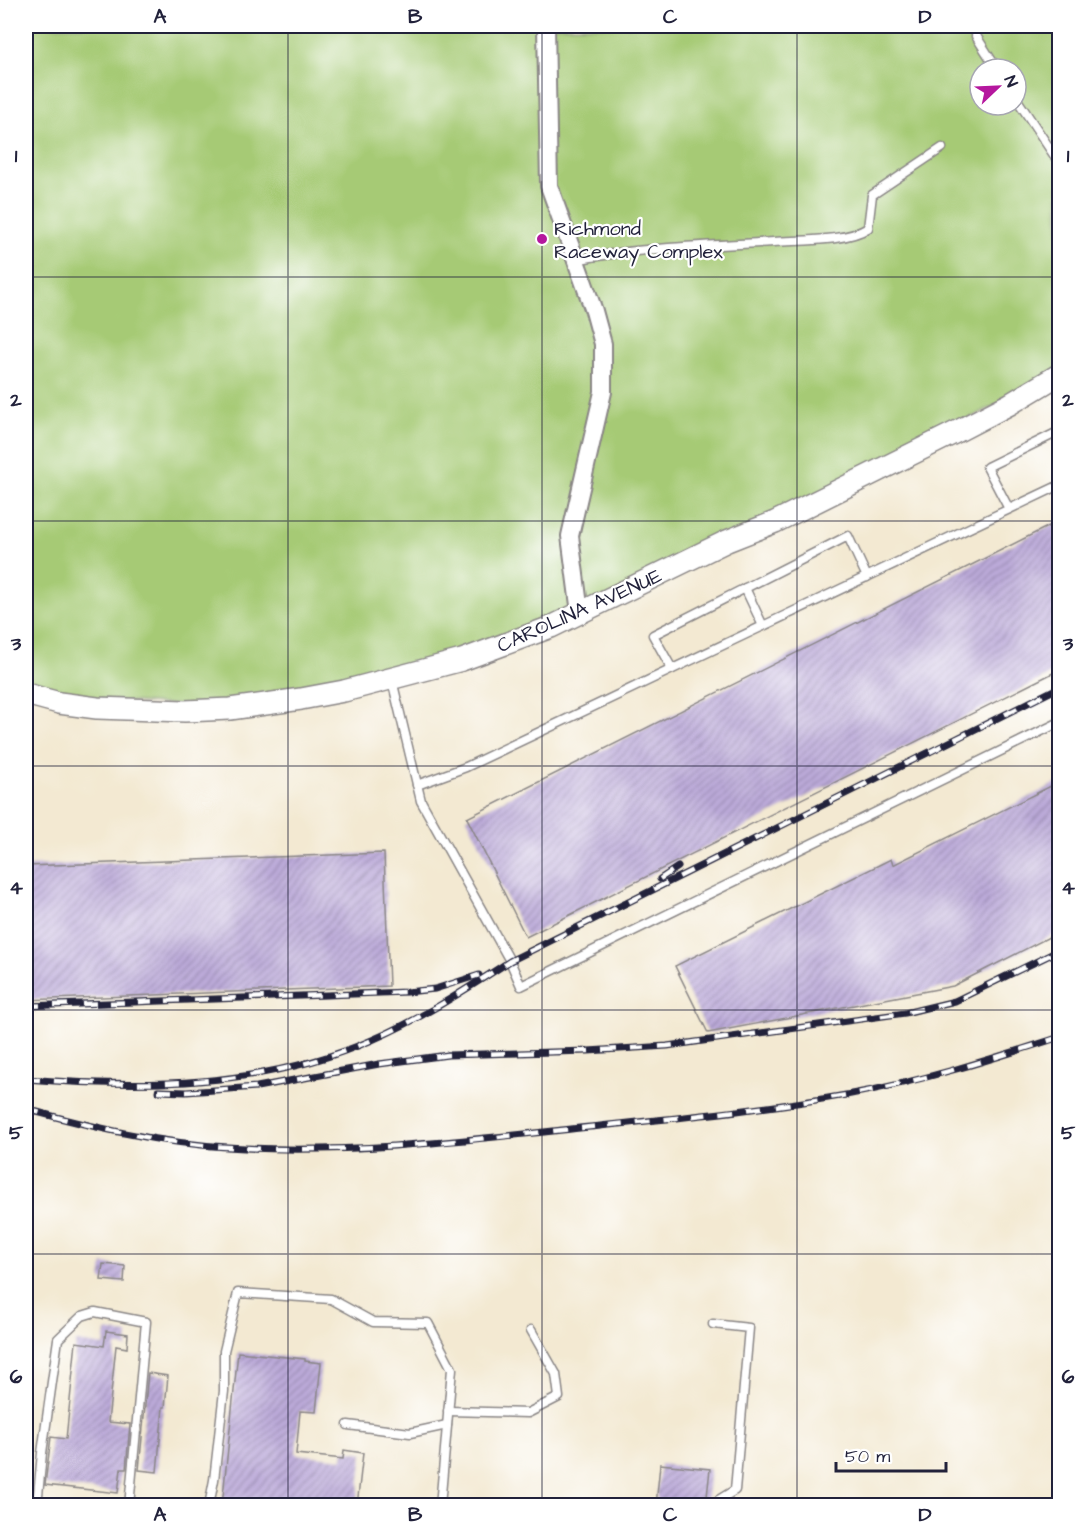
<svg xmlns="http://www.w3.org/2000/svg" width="1085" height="1531" viewBox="0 0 1085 1531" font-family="'Architects Daughter',sans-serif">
	<defs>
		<pattern id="building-hatch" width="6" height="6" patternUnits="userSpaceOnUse" patternTransform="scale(1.5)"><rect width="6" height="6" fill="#bcaad9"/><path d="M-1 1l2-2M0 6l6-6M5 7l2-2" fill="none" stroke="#988ab1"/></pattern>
	</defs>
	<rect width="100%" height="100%" fill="#fff"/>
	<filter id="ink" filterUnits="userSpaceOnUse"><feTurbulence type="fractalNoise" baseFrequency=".0167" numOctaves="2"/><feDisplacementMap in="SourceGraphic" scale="12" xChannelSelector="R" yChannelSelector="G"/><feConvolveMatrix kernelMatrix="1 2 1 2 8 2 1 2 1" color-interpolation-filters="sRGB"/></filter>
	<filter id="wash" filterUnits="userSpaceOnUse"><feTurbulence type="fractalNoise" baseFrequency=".008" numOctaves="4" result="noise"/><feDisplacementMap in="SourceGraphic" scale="24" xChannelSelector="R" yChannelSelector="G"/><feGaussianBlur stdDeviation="1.35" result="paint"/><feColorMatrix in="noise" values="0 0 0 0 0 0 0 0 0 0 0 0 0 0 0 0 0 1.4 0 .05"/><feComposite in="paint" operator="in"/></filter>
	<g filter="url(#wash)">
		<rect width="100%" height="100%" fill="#f3e9d2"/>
		<!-- pitch -->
		<path fill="#a6ca74" stroke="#647658" stroke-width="1.5" fill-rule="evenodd" d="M26 26H1059V374L525 638 230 709 26 694ZM980 69H1016V105H980Z"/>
		<g id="blocks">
			<!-- building -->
			<g fill="url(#building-hatch)">
				<polygon points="1059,521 1059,670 526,937 467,818"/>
				<polygon points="1059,782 1059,932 953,986 708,1033 675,966 891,859 893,865"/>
				<polygon points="384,853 389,986 26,1000 26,866"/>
				<polygon points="103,1264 125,1266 124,1282 101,1280"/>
				<polygon points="106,1331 128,1334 127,1348 116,1346 108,1422 130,1424 126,1469 121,1469 118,1493 45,1485 51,1437 66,1439 76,1342 104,1346"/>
				<polygon points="238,1352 305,1359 305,1361 321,1363 316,1412 300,1411 296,1454 343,1459 344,1450 363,1453 357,1506 222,1506"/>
				<polygon points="148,1373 168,1376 165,1407 163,1407 157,1472 139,1470"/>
				<polygon points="660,1464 710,1469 706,1506 656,1506"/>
			</g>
		</g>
	</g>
	<g filter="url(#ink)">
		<use href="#blocks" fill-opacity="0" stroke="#8a8686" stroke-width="1.5"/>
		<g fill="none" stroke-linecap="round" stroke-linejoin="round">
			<defs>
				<g id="service">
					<polyline points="981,26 978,28 976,36 997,69"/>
					<polyline points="1016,98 1060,164"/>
					<path d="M575 260C640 247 708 246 774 242 801 240 846 242 868 228L872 195 942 148"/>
					<polyline points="1009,509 987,467 1060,431"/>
					<polyline points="745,588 763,626"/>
					<polyline points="672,669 653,635 848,536 867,577"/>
					<polyline points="392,680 421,801 510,961 521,986 1060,722"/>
					<polyline points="417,785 466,767 1060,485"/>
					<polyline points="713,1324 749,1328 735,1490 717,1501 717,1506"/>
					<polyline points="448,1411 528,1413 559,1397 556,1374 531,1330"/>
					<polyline points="348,1425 410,1433 447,1425"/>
					<polyline points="37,1506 42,1453 58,1339 82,1316 95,1312 146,1322 129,1506"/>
					<polyline points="209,1506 214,1480 224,1391 224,1351 238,1293 331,1299 373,1322 428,1323 452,1369 440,1506"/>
				</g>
				<polyline id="minor" points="546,26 549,186 594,311 603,344 603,392 570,536 580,613"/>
				<polyline id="tertiary" points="26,694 59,703 97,708 185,711 230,709 301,699 344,691 462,660 551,627 727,541 775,522 958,431 1010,404 1060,374"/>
			</defs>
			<!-- service casing -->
			<use href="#service" stroke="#8a8686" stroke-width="11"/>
			<!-- minor casing -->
			<use href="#minor" stroke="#8a8686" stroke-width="20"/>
			<!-- tertiary casing -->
			<use href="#tertiary" stroke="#8a8686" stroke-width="24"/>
			<!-- service -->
			<use href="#service" stroke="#fff" stroke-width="8"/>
			<!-- minor -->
			<use href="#minor" stroke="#fff" stroke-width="16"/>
			<!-- tertiary -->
			<use href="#tertiary" stroke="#fff" stroke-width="21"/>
			<defs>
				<g id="rail">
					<polyline points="660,879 678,867"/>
					<polyline points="26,1006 407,992 435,989 479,975"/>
					<path d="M26 1079C141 1088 263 1088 372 1040 421 1019 465 990 510 961L1060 687"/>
					<polyline points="158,1091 186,1092 257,1087 379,1064 448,1055 588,1051 667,1046 905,1013 955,1001 1060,950"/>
					<path d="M26 1109C92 1127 158 1143 227 1147 349 1155 469 1140 590 1127 675 1118 761 1110 846 1095 919 1082 989 1060 1060 1037"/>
				</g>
			</defs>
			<!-- rail casing -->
			<use href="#rail" stroke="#22223b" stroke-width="7"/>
			<!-- rail -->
			<use href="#rail" stroke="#fff" stroke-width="4.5" stroke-dasharray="14" stroke-linecap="butt"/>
		</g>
	</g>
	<!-- grid -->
	<path fill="none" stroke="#22223b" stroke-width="1.5" stroke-opacity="0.55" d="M288 26V1506M542 26V1506M797 26V1506M26 277H1060M26 521H1060M26 766H1060M26 1010H1060M26 1254H1060"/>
	<!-- markers -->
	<circle fill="#b5179e" stroke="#fff" stroke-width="2" cx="542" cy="239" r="6"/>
	<g text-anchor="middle" stroke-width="4.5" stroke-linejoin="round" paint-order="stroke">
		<!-- poi labels -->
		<g font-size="20" fill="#22223b" stroke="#fff" text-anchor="start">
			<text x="554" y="235">Richmond<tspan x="554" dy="23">Raceway Complex</tspan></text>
		</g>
		<!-- street labels -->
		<g font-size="20" fill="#22223b" stroke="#fff">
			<text transform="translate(579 610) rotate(-24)" y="7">CAROLINA AVENUE</text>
		</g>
	</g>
	<!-- margin -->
	<rect width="1085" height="1531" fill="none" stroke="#fff" stroke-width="66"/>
	<!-- north arrow -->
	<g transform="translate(998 87) rotate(67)"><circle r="28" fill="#ffffff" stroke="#a7a7b1" stroke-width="1.5"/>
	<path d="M0-4.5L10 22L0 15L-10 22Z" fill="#b5179e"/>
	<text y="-9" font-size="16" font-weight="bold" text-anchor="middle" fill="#22223b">N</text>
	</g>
	<!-- scale -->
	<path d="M836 1462v9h110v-9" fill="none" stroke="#22223b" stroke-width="3"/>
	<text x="845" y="1462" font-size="18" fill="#22223b" stroke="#ffffff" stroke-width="4.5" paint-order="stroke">50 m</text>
	<rect x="33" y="33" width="1019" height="1465" fill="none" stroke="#22223b" stroke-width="2"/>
	<g font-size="20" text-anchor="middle" font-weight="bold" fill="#22223b">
		<text x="160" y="23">A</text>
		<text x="415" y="23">B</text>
		<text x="670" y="23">C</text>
		<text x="925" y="23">D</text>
		<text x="16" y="162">1</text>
		<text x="1068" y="162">1</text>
		<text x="16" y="406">2</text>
		<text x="1068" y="406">2</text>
		<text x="16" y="650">3</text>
		<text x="1068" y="650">3</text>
		<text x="16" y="894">4</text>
		<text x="1068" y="894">4</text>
		<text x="16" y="1139">5</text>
		<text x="1068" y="1139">5</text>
		<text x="16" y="1383">6</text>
		<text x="1068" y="1383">6</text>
		<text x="160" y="1521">A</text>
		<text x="415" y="1521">B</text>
		<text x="670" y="1521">C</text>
		<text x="925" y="1521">D</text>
	</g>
</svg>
